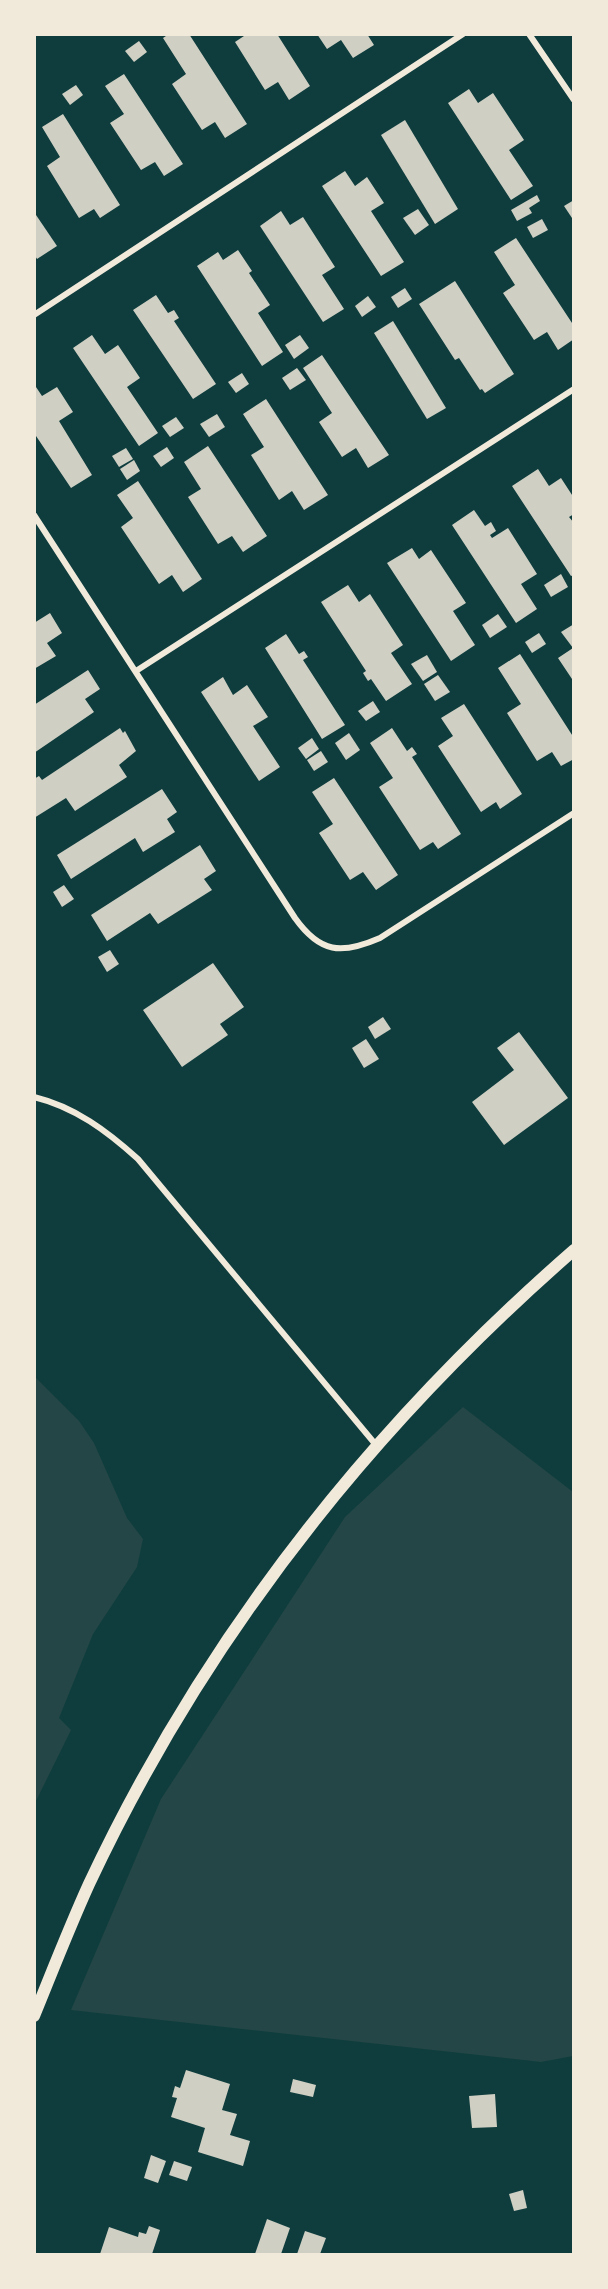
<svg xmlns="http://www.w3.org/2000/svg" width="608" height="2289" viewBox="0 0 608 2289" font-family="Manrope,sans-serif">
	<rect width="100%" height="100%" fill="#0f3d3e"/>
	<!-- green -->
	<g fill="#244646">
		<polygon points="35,1377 79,1421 94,1443 127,1518 143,1539 137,1567 93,1634 59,1718 71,1730 35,1803"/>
		<polygon points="463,1407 573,1492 573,2056 541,2062 71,2010 161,1799 345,1517"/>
	</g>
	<!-- building -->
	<g fill="#cfcfc3">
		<polygon points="169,34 189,34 247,124 225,138 215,122 202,130 172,84 186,74 163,38"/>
		<polygon points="247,34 277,34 310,86 289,100 278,82 265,90 235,42"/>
		<polygon points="317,34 367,34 374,45 353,58 341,40 327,49"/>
		<polygon points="139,41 147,52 134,62 125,51"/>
		<polygon points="124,74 183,164 164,176 155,162 141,170 110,123 124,114 105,86"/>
		<polygon points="76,85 83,95 70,105 62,94"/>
		<polygon points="469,89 478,103 493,93 524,140 509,150 533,186 511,200 448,103"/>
		<polygon points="63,114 120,205 100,218 94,209 79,218 47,166 60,157 42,127"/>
		<polygon points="405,120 458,209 435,224 381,135"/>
		<polygon points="345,171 355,186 367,177 384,203 371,211 404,262 381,276 322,186"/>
		<polygon points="537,195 540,201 529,208 532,213 517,221 511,210"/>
		<polygon points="574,200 574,221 564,206"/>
		<polygon points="418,209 429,225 415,235 403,218"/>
		<polygon points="281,211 290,225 303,217 335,267 322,275 344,309 323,322 260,226"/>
		<polygon points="34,212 57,246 37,259 34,254"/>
		<polygon points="542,219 548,230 533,238 527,227"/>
		<polygon points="516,238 574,326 574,339 558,350 547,332 534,340 503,293 515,285 494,252"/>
		<polygon points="238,250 252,271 249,273 270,305 258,313 283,352 262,366 197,266 218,252 223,260"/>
		<polygon points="455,281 514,374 485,393 482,389 480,390 459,358 455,360 419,304"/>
		<polygon points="405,288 412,299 398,308 391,297"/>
		<polygon points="156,295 168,313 174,310 179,318 174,321 216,384 193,399 133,310"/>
		<polygon points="368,296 376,307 362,317 355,306"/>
		<polygon points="393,321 446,408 427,419 374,333"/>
		<polygon points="92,335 105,354 118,345 140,378 127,387 158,433 139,446 73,348"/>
		<polygon points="300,335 309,348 294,359 285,345"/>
		<polygon points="322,355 389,455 368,468 356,448 342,457 319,422 332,413 303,368"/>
		<polygon points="297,368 306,380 290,390 282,378"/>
		<polygon points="242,373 249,384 236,393 228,382"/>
		<polygon points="34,384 42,396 57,387 73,412 59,421 92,475 71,488 34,433"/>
		<polygon points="266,399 328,495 304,510 292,491 279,500 251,455 264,447 243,414"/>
		<polygon points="217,414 225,427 209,437 200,424"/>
		<polygon points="176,417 184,428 170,437 162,426"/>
		<polygon points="208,446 267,536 243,552 232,536 218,544 188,497 201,489 184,462"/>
		<polygon points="167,447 174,458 161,467 153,456"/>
		<polygon points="126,448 133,459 119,467 112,456"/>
		<polygon points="134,460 140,471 127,480 120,469"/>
		<polygon points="538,469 549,486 561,478 574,498 574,514 569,517 574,523 574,575 571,576 512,486"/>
		<polygon points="138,481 202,579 183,592 172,575 159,584 121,527 133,518 117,495"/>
		<polygon points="474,510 485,526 491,522 496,531 490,535 492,538 508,528 537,574 521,584 537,609 516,623 452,525"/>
		<polygon points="412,548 419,559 431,550 466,603 453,611 475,645 451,661 387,563"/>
		<polygon points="561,574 568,587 551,597 544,585"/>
		<polygon points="348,585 359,602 370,594 403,645 391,653 412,684 386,701 371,679 368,681 363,673 366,671 321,602"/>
		<polygon points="50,613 62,633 47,643 56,656 34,669 34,623"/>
		<polygon points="498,614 507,627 490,638 482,625"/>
		<polygon points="574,624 574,682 558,658 573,648 561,632"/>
		<polygon points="539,633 546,644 532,653 525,642"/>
		<polygon points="286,634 299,654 304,651 308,657 303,660 345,725 322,739 265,648"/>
		<polygon points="520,654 574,738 574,759 561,766 552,752 537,761 507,713 521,704 498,668"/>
		<polygon points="427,655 437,672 423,681 411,664"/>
		<polygon points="88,670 100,689 85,699 94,712 34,753 34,705"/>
		<polygon points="438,675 450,692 435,701 424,684"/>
		<polygon points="223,677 233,695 247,685 268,717 253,726 280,767 259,781 201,692"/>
		<polygon points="373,701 380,712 366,721 358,711"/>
		<polygon points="464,704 522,794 500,809 496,802 481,812 438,746 453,736 441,718"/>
		<polygon points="120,728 123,733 125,731 136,751 119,765 127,777 75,811 66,798 34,818 34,779 39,776 42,780"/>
		<polygon points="392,728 407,751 412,747 417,754 412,757 461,834 438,849 433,842 420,850 379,787 393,778 370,743"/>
		<polygon points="349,733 360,750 346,760 335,743"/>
		<polygon points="312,738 319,749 306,759 298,748"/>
		<polygon points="321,751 328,762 314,771 307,760"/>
		<polygon points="334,778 398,875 376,890 363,872 350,880 319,833 333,824 312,792"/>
		<polygon points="162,789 177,812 167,819 175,832 143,852 135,838 71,879 57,855"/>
		<polygon points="200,845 216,871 204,879 212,890 158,924 150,913 107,941 91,915"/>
		<polygon points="64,885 74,899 62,907 53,892"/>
		<polygon points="110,950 119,964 107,972 98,957"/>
		<polygon points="213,963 244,1007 220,1024 228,1035 182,1067 143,1010"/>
		<polygon points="383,1017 391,1029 375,1039 368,1027"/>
		<polygon points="519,1032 568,1098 504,1145 472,1102 514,1070 497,1048"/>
		<polygon points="366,1039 379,1059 364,1068 352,1048"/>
		<polygon points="186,2070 230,2084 222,2110 237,2114 230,2135 250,2141 243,2166 198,2152 205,2128 171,2117 177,2098 172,2097 175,2086 180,2088"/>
		<polygon points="293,2079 316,2085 313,2097 290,2092"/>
		<polygon points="495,2094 497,2127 472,2128 469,2096"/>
		<polygon points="151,2155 166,2161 158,2183 144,2178"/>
		<polygon points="174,2161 192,2167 187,2181 169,2175"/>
		<polygon points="523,2190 527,2208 514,2211 509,2194"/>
		<polygon points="267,2219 290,2228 281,2254 255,2254"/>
		<polygon points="149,2226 160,2230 152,2254 100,2254 109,2227 138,2237 139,2232 146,2234"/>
		<polygon points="305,2231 326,2238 320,2254 297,2254"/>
	</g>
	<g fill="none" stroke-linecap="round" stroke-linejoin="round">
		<!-- minor -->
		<g stroke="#f1e9da" stroke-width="6">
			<polyline points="529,34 574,100"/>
			<polyline points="34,315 463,34"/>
			<path d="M34 515 295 918C320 953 341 955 380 938L574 813"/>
			<polyline points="136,671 574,389"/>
			<path d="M34 1097C75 1107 107 1131 138 1159L376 1445"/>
		</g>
		<!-- secondary -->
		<path stroke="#f1e9da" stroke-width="12" d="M34 2016C52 1972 69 1928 89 1884 204 1639 370 1428 574 1250"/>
	</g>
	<!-- border -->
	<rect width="608" height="2289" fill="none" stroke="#f1e9da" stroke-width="72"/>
</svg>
